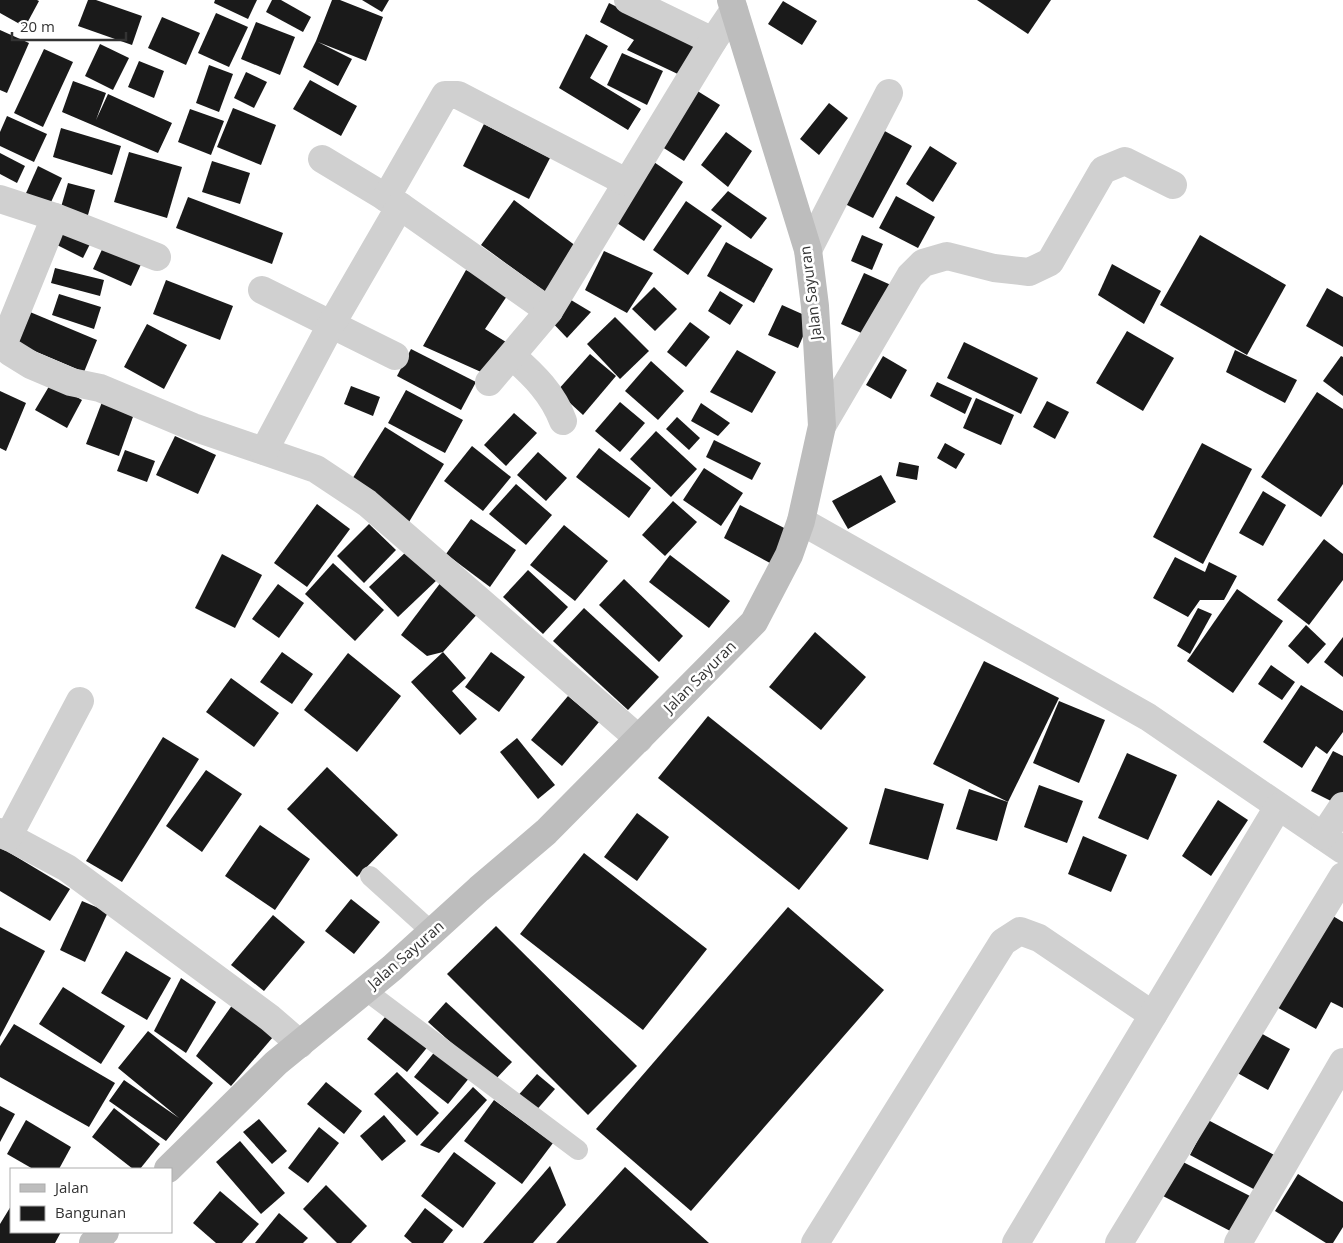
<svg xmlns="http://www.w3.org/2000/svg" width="1343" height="1243" viewBox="0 0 1343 1243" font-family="'Open Sans',sans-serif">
	<rect width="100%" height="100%" fill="#fff"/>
	<!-- building -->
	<g fill="#1a1a1a">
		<polygon points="0,0 37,0 39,1 25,27 0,13"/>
		<polygon points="88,0 96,0 142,16 132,45 78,26"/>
		<polygon points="215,0 257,0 248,19 214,3"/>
		<polygon points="272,0 281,0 311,17 303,32 266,12"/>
		<polygon points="332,0 340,0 383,17 366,61 318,42 352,59 338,86 303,67 316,41"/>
		<polygon points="362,0 389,0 382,12"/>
		<polygon points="977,0 1051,0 1028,34"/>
		<polygon points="783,1 817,21 802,45 768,24"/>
		<polygon points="609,3 696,46 682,76 627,50 634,40 600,22"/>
		<polygon points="216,13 248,27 229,67 198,53"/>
		<polygon points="162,17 200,33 186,65 148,48"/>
		<polygon points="256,22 295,37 280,75 241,59"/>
		<polygon points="0,30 29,43 7,93 0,90"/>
		<polygon points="586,34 608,46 590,78 641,109 628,130 559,88"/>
		<polygon points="100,44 129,58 113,90 85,76"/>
		<polygon points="44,49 73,62 43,127 14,113"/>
		<polygon points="622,53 663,71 647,105 607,85"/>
		<polygon points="139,61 164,71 154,98 128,87"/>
		<polygon points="209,65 233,74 219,112 196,103"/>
		<polygon points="246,72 267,82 254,108 234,98"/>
		<polygon points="310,80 357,106 341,136 293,109"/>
		<polygon points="73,81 106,93 96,120 108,94 172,123 158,153 62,112"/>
		<polygon points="691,87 720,105 684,161 656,143"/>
		<polygon points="829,103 848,118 819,155 800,139"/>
		<polygon points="233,108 276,125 261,165 217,147"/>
		<polygon points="190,109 224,121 211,155 178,142"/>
		<polygon points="7,116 47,134 34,162 0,146 0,132"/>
		<polygon points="484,124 550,158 529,199 463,166"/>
		<polygon points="61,128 121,146 112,175 53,157"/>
		<polygon points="881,129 912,146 873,218 841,202"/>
		<polygon points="726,132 752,151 728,187 701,165"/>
		<polygon points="930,146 957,163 933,202 906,184"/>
		<polygon points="129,152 182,167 167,218 114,202"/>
		<polygon points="0,153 25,166 17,183 0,174"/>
		<polygon points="651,160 683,182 644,241 611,219"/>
		<polygon points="212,161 250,173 240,204 202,192"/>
		<polygon points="38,166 62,178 47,211 23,200"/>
		<polygon points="68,183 95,190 86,222 59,214"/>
		<polygon points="728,191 767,218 751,239 711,210"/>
		<polygon points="896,196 935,217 918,248 879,228"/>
		<polygon points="188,197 283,233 272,264 176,228"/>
		<polygon points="514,200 584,252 551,296 481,245"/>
		<polygon points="686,201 722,226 688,275 653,250"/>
		<polygon points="58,228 90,244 83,258 51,242"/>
		<polygon points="862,235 883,244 872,270 851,261"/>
		<polygon points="1200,235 1286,285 1247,355 1160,305"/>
		<polygon points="726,242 773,269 754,303 707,276"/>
		<polygon points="105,243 143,260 131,286 93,269"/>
		<polygon points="604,251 653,273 627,313 585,290"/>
		<polygon points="1112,264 1161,291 1144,324 1098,295"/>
		<polygon points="55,268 104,280 100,296 51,283"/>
		<polygon points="466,270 511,290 485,329 511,345 490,376 423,346"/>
		<polygon points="864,273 891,285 868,336 841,324"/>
		<polygon points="166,280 233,306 220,340 153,314"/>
		<polygon points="654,287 677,309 655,331 632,309"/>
		<polygon points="1327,288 1343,297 1343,347 1306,326"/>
		<polygon points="720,291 743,305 730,325 708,311"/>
		<polygon points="59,294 101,307 94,329 52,315"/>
		<polygon points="566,297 591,312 567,338 547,317"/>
		<polygon points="782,305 811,318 798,348 768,335"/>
		<polygon points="30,312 97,340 84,372 18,344"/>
		<polygon points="615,317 649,351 620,379 587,344"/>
		<polygon points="690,322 710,337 686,367 667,352"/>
		<polygon points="147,324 187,345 164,389 124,367"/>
		<polygon points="1127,331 1174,358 1143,411 1096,383"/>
		<polygon points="964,342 1038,378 1021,414 947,378"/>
		<polygon points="411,349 476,382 461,410 397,376"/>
		<polygon points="737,350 776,372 752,413 710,392"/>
		<polygon points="1235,350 1297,380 1285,403 1226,372"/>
		<polygon points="590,354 616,376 583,415 557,391"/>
		<polygon points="883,356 907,370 891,399 866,385"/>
		<polygon points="1341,356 1343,357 1343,396 1323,381"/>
		<polygon points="651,361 684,391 658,420 625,391"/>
		<polygon points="937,382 972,398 965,414 930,396"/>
		<polygon points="51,383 82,400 67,428 35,410"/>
		<polygon points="351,386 380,397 373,416 344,404"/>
		<polygon points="406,390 463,420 445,453 388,423"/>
		<polygon points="0,391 26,403 6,451 0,448"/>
		<polygon points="1317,392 1343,409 1343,484 1321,517 1261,477"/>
		<polygon points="976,398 1014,415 1001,445 963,428"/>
		<polygon points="1047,401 1069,412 1055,439 1033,427"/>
		<polygon points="102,402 134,414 119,456 86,444"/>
		<polygon points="620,402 645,423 620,452 595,431"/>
		<polygon points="701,403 730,423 718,436 691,421"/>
		<polygon points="514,413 537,433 506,466 484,445"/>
		<polygon points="677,417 700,438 689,450 666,429"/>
		<polygon points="385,427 444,464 409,522 349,484"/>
		<polygon points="656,431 697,469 671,497 630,459"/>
		<polygon points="175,436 216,455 198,494 156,475"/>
		<polygon points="714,440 761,463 752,480 706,457"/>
		<polygon points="945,443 965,454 956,469 937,458"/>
		<polygon points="1202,443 1252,469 1203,564 1153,537"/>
		<polygon points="472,446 511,477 483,511 444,481"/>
		<polygon points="599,448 651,488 629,518 576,477"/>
		<polygon points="125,450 155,461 147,482 117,471"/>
		<polygon points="538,452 567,478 546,501 517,475"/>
		<polygon points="899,462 919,466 917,480 896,476"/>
		<polygon points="704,468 743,493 721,526 683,500"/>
		<polygon points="881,475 896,502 848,529 832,501"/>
		<polygon points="516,484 552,515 526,545 489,514"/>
		<polygon points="1263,491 1286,505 1263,546 1239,533"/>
		<polygon points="673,501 697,522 665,556 642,535"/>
		<polygon points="317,504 350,529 307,587 274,563"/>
		<polygon points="740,505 788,530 770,563 724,538"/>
		<polygon points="471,519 516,550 490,587 446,554"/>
		<polygon points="369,524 396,550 364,583 337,556"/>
		<polygon points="564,525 608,561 575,601 530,565"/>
		<polygon points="1324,539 1343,554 1343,580 1309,625 1277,600"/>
		<polygon points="409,549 438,579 398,617 369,587"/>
		<polygon points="222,554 262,575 235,628 195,608"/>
		<polygon points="670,555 730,601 709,628 649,582"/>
		<polygon points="1175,557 1205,572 1209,562 1237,576 1224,600 1200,600 1188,617 1153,598"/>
		<polygon points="333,563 384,610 355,641 305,594"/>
		<polygon points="528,570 568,607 543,634 503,597"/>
		<polygon points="624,579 683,636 659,662 599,605"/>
		<polygon points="441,582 480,611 443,652 427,656 401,635"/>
		<polygon points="278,584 304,603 279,638 252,619"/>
		<polygon points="1237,589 1283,621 1233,693 1187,661"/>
		<polygon points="584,608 659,677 628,710 553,641"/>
		<polygon points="1198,608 1212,614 1190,654 1177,646"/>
		<polygon points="1306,625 1326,644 1308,664 1288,646"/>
		<polygon points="815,632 866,677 821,730 769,687"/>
		<polygon points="1343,637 1343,677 1324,662"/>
		<polygon points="282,652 313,674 292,704 260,682"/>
		<polygon points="443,652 466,678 452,691 477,719 460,735 411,682"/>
		<polygon points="491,652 525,677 499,712 465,687"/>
		<polygon points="348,653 401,696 357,752 304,710"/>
		<polygon points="984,661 1059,698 1008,802 933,764"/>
		<polygon points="1271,665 1295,682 1282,700 1258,684"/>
		<polygon points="231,678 279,713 254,747 206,712"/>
		<polygon points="1301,685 1343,711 1343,732 1327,754 1316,746 1302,768 1263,742"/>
		<polygon points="568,696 599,722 562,766 531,740"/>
		<polygon points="1059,701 1105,720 1079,783 1033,763"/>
		<polygon points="708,716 848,828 799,890 658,778"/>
		<polygon points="163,737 199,759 122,882 86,861"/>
		<polygon points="517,738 555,785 538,799 500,752"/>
		<polygon points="1333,751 1343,756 1343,797 1339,805 1311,791"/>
		<polygon points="1127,753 1177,775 1148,840 1098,818"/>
		<polygon points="327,767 398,835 357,877 287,809"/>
		<polygon points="206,770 242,794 202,852 166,826"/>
		<polygon points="1039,785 1083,801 1067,843 1024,827"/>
		<polygon points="885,788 944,804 928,860 869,844"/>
		<polygon points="969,789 1008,802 997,841 956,829"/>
		<polygon points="1218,800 1248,820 1211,876 1182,856"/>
		<polygon points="637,813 669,837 637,881 604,857"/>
		<polygon points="260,825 310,859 275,910 225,876"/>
		<polygon points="1083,836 1127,855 1111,892 1068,874"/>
		<polygon points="0,847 70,889 50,921 0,891"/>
		<polygon points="584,853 707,949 643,1030 520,934"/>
		<polygon points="351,899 380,922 354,954 325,931"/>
		<polygon points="82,901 108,912 85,962 60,950"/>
		<polygon points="788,907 884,990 691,1211 596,1129"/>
		<polygon points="1326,912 1343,922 1343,1008 1331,1002 1316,1029 1273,1005"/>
		<polygon points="273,915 305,942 264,991 231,965"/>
		<polygon points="496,926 637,1066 588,1115 447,974"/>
		<polygon points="0,927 45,951 0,1037"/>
		<polygon points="126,951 171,978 147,1020 101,993"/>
		<polygon points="181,978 216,1002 186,1053 154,1031"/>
		<polygon points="63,987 125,1026 101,1064 39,1024"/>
		<polygon points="446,1002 512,1062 494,1081 428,1022"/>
		<polygon points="233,1004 273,1037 231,1086 196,1056"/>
		<polygon points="390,1011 430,1044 407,1072 367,1039"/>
		<polygon points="14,1024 115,1083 89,1127 0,1077 0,1046"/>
		<polygon points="1255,1030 1290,1049 1268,1090 1232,1070"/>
		<polygon points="148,1031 213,1083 166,1141 109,1101 124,1080 179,1118 118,1068"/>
		<polygon points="437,1049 470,1077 448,1104 414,1077"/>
		<polygon points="397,1072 439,1113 417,1136 374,1094"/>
		<polygon points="537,1074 555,1089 533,1114 515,1099"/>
		<polygon points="326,1082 362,1111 344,1134 307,1104"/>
		<polygon points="473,1087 487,1100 439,1153 420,1145"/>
		<polygon points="494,1100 553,1143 522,1184 464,1141"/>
		<polygon points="0,1106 15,1114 0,1142"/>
		<polygon points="114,1108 160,1144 140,1169 133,1169 92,1137"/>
		<polygon points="384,1115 406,1141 382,1161 360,1136"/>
		<polygon points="259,1119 287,1151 272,1164 243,1132"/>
		<polygon points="26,1120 71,1147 59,1169 33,1169 7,1154"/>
		<polygon points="1208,1120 1280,1158 1261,1193 1190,1155"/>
		<polygon points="319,1127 339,1143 308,1183 288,1168"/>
		<polygon points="240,1141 285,1193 261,1214 216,1162"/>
		<polygon points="454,1152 496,1183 463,1228 421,1196"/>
		<polygon points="1181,1161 1254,1198 1236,1234 1163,1196"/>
		<polygon points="550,1166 566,1205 533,1243 483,1243"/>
		<polygon points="625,1167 709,1243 556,1243"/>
		<polygon points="1298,1174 1343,1202 1343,1227 1333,1243 1326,1243 1275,1211"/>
		<polygon points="326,1185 367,1226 351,1243 337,1243 303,1209"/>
		<polygon points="220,1191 259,1224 242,1243 216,1243 193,1223"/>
		<polygon points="11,1206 11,1232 61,1232 55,1243 0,1243 0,1224"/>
		<polygon points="425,1208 453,1230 443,1243 412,1243 404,1236"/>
		<polygon points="279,1213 308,1238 303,1243 255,1243"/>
	</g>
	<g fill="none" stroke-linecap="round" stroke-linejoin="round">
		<!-- lane -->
		<g stroke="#d0d0d0" stroke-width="20">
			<polyline points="370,876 433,933"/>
			<polyline points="365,990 578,1150"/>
		</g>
		<!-- street -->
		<g stroke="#d0d0d0" stroke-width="28">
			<polyline points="628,0 713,41"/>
			<polyline points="322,159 400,206 549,311 713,41 734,10"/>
			<polyline points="386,198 445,95 458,95 626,182"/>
			<polyline points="0,199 55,217 157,257"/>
			<polyline points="55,217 3,345 10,352 31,365 71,382 100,388 193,427 316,469 367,503 639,739"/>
			<polyline points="808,250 889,93"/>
			<polyline points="262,290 395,356"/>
			<path d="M512 356C534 375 553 394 563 421"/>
			<polyline points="489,382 549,311"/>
			<polyline points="822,426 910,276 923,263 947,256 994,268 1029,272 1050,262 1103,170 1125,161 1173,185"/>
			<polyline points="264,451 331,325 400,206"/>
			<polyline points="801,521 1148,717 1343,850"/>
			<polyline points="0,832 67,868 270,1018 300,1044"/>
			<polyline points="1323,836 1343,806"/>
			<polyline points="8,837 80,701"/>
			<polyline points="815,1243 1003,942 1020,931 1039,938 1153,1015"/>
			<polyline points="1016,1243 1278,807"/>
			<polyline points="1119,1243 1343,876"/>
			<polyline points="1238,1243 1343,1062"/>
		</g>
		<!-- secondary -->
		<g stroke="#bdbdbd" stroke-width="28">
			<polyline points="168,1169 276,1063 392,968 479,889 546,832 754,622 789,555 801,521 822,426 815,306 808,250 731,0"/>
			<polyline points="93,1243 105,1232"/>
		</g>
	</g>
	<g text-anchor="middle" stroke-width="5" stroke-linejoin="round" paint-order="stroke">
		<!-- street labels -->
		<g font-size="15" fill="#333" stroke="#fff">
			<text transform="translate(811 293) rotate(-97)" y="5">Jalan Sayuran</text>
			<text transform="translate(700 677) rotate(-45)" y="5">Jalan Sayuran</text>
			<text transform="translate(406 955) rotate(-41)" y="5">Jalan Sayuran</text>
		</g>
	</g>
	<!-- legend -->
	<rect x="10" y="1168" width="162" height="65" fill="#ffffff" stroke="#adadad"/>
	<rect x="20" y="1184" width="25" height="8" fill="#bdbdbd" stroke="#adadad"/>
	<text x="55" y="1193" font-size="15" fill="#333333">Jalan</text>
	<rect x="20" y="1206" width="25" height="15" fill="#1a1a1a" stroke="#adadad"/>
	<text x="55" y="1218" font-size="15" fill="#333333">Bangunan</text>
	<!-- scale -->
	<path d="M12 32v8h114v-8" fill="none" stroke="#333333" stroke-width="2.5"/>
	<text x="20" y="32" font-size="15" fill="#333333" stroke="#ffffff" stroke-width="4" paint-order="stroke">20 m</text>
</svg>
